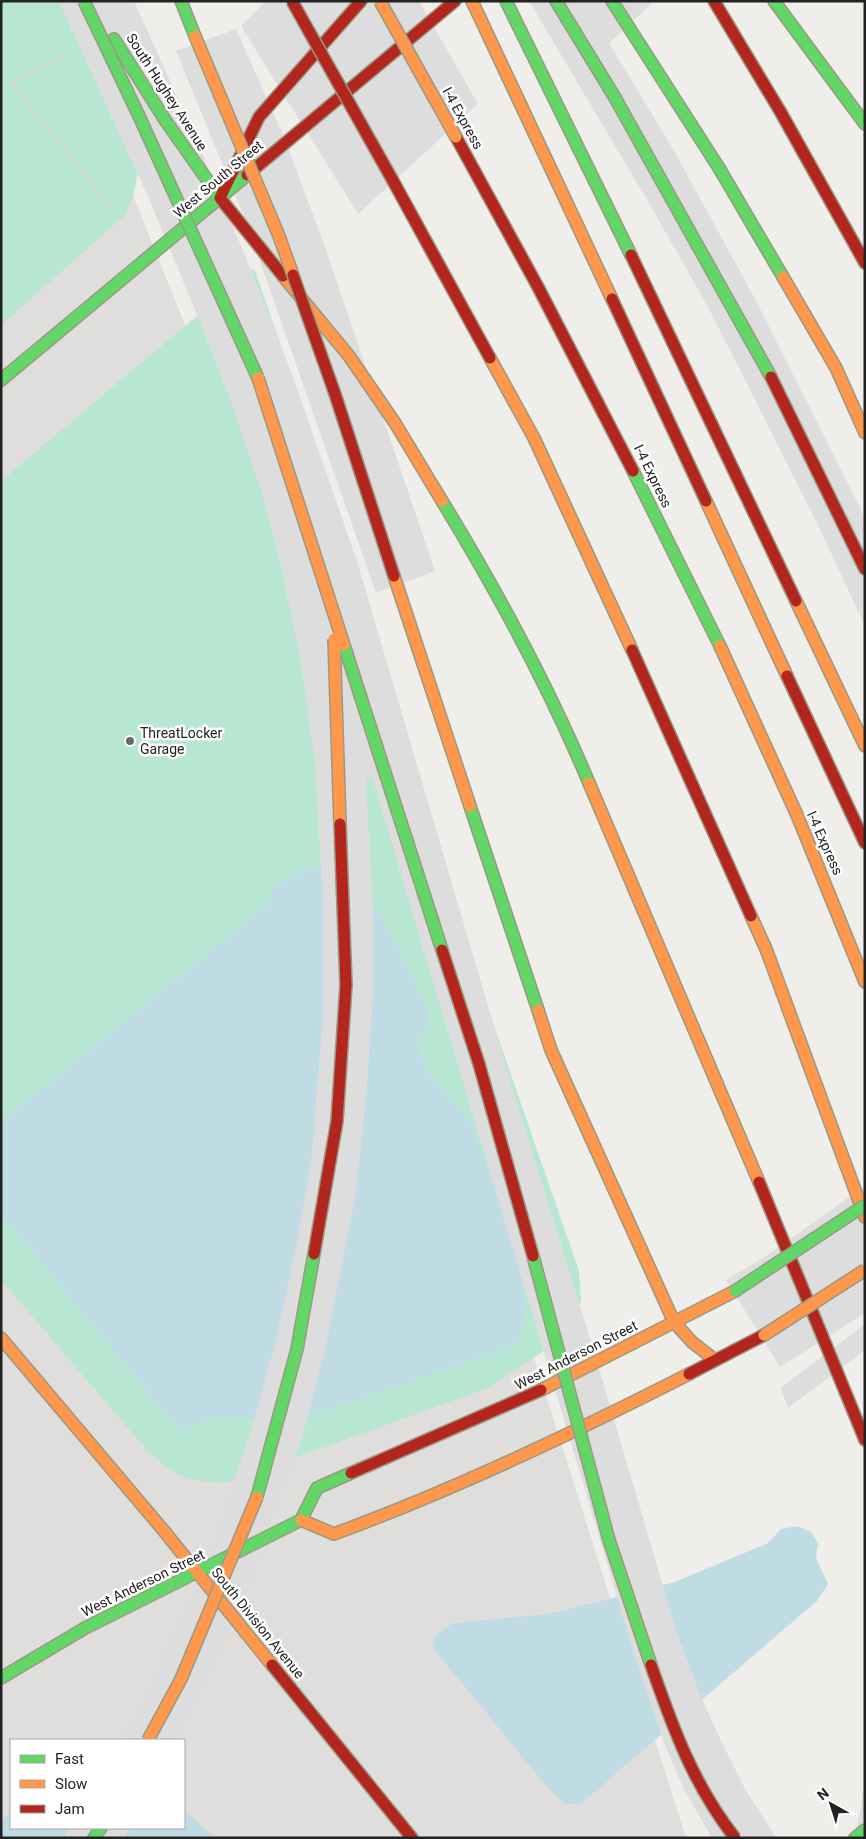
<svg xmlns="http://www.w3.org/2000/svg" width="866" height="1839" viewBox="0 0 866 1839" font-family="Roboto,sans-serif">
	<rect width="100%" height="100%" fill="#f0eeeb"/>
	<!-- residential -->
	<path fill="#dfdedc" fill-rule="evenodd" d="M1 1H49L67 31 248 482 493 1228 686 1838H1ZM11 1740H184V1828H11Z"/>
	<!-- pitch -->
	<g fill="#b7e6d2">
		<path d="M1 1H61L138 161C137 182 135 197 124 216L1 325Z"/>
		<path d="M254 268 364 585 473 965 579 1271 581 1299 576 1321 558 1342 485 1389 225 1483C184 1480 174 1476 145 1448L1 1280V481Z"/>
	</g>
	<!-- water -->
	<g fill="#bfdbe3">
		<path d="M335 864C380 898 404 959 428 1009L429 1021 416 1042 428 1072 470 1122 520 1258 526 1310 518 1341 511 1347 297 1420 212 1417 181 1432 1 1214V1122L270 903 271 888 309 868Z"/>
		<polygon points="798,1526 811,1532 818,1543 816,1558 828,1584 817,1601 580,1804 565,1804 548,1788 433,1648 436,1635 453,1623 549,1614 675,1582 768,1543 781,1529"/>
		<polygon points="184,1810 215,1838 1,1838 1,1820 11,1813 11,1828 184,1828"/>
	</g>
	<!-- pier -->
	<g fill="#dedddd">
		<polygon points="59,1 134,1 197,141 259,289 293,377 357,561 506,1067 593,1348 675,1627 700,1695 723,1745 745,1789 776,1838 712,1838 684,1789 664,1743 634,1654 372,777 366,779 374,931 373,995 366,1100 356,1193 324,1355 303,1434 249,1588 179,1740 121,1740 150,1685 211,1549 249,1437 275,1345 297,1242 312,1154 323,1012 323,904 315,763 301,663 281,566 262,493 229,396 200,322 149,199"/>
		<polygon points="266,1 419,1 478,104 358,214 241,26"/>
		<polygon points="529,1 654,1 609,43 674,151 753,295 865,518 865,626 818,525 707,305 646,198"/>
		<polygon points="236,29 284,137 324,244 435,571 376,593 247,224 176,51"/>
		<polygon points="865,1186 865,1313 780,1367 726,1280 763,1258"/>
		<polygon points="865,1324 865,1350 788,1408 781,1388"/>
		<polygon points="865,1785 865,1838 855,1838 863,1792"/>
		<polygon points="70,1828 131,1828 124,1838 64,1838"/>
	</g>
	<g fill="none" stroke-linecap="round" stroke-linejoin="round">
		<defs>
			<g id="fast">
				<polyline points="181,1 195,36"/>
				<polyline points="506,1 631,255"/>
				<polyline points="556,1 614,96 771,377"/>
				<polyline points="612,1 719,168 783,277"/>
				<polyline points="774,1 865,124"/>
				<polyline points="114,39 165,120 220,198"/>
				<polyline points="1,380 247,175"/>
				<polyline points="633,471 720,646"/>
				<path d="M442 501C497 591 548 685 589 783"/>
				<polyline points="470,806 538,1010"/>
				<polyline points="1,1678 85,1628 301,1520 317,1488 351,1473"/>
				<polyline points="94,1838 101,1828"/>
				<polyline points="855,1838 865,1830"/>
			</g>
			<g id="slow">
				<polyline points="472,1 612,299"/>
				<polyline points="283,276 349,356 395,423 442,501"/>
				<polyline points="783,277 836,368 865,433"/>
				<polyline points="490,358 534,438 632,650"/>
				<polyline points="706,501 787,676"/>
				<polyline points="394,576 470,806"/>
				<polyline points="796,601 865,746"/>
				<polyline points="720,646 797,815 865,982"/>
				<polyline points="589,783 759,1182"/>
				<polyline points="751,916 766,949 865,1217"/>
				<polyline points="538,1010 551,1050 674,1322 692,1342 715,1360"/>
				<polyline points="1,1338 164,1531 272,1665"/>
				<polyline points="541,1390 735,1291"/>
				<path d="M301 1520 334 1534C456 1489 573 1433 689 1374"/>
			</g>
			<g id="jam">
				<polyline points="714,1 780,111 865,263"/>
				<polyline points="456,137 538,287 633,471"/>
				<polyline points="247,175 455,1"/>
				<polyline points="392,179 490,358"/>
				<polyline points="631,255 796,601"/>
				<polyline points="283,276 220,198 259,117 361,1"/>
				<polyline points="612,299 706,501"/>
				<polyline points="771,377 865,569"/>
				<polyline points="632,650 751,916"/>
				<polyline points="787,676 865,843"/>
				<polyline points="759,1182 865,1440"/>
				<polyline points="689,1374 764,1335"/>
				<polyline points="351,1473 541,1390"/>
				<polyline points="272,1665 412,1838"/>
			</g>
		</defs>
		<!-- fast casing -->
		<use href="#fast" stroke="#999a82" stroke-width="14"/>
		<!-- slow casing -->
		<use href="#slow" stroke="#999a82" stroke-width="14"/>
		<!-- jam casing -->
		<use href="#jam" stroke="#999a82" stroke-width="14"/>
		<!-- path -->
		<polyline stroke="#dccecd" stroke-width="3" stroke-dasharray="2.5 2.5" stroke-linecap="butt" points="69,55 11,82 112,209"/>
		<!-- fast -->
		<use href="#fast" stroke="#63d668" stroke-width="11"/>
		<!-- slow -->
		<use href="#slow" stroke="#ff974d" stroke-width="11"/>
		<!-- jam -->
		<use href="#jam" stroke="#b3261e" stroke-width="11"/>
		<defs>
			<g id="fast-bridge">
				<polyline points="84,1 139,116 258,378"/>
				<polyline points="344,645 442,950"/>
				<polyline points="533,1256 609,1540 651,1665"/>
				<polyline points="735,1291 865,1205"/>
				<polyline points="257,1497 297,1349 314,1254"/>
			</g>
			<g id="slow-bridge">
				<polyline points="380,1 456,137"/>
				<polyline points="195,36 279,236 293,275"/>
				<polyline points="258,378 344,645"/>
				<polyline points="334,639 340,824"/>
				<polyline points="764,1335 865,1270"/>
				<polyline points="148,1740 181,1679 257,1497"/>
			</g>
			<g id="jam-bridge">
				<polyline points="292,1 392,179"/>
				<polyline points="293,275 335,394 394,576"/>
				<polyline points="442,950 479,1064 533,1256"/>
				<polyline points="314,1254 337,1121 346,985 340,824"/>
				<path d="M651 1665C673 1728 693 1784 735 1838"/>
			</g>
		</defs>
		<!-- fast-bridge casing -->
		<use href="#fast-bridge" stroke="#999a82" stroke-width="14" stroke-linecap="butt"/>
		<!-- slow-bridge casing -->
		<use href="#slow-bridge" stroke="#999a82" stroke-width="14" stroke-linecap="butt"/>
		<!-- jam-bridge casing -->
		<use href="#jam-bridge" stroke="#999a82" stroke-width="14" stroke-linecap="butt"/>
		<!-- fast-bridge -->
		<use href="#fast-bridge" stroke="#63d668" stroke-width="11"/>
		<!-- slow-bridge -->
		<use href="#slow-bridge" stroke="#ff974d" stroke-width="11"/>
		<!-- jam-bridge -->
		<use href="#jam-bridge" stroke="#b3261e" stroke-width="11"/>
	</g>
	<!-- markers -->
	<circle fill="#6a6968" stroke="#fff" stroke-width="2" cx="130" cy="741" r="5"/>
	<g text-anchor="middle" stroke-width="5" stroke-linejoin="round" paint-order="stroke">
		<!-- street labels -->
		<g font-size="14" fill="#222" stroke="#fff">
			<text transform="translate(167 92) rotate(57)" y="5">South Hughey Avenue</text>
			<text transform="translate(463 118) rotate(61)" y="5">I-4 Express</text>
			<text transform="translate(218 179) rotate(-40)" y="5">West South Street</text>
			<text transform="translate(653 476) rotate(64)" y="5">I-4 Express</text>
			<text transform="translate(825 843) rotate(66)" y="5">I-4 Express</text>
			<text transform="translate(576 1355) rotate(-27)" y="5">West Anderson Street</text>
			<text transform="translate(143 1583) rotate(-26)" y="5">West Anderson Street</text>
			<text transform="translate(258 1623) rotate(51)" y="5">South Division Avenue</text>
		</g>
		<!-- poi labels -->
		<g font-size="14" fill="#222" stroke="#fff" text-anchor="start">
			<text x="140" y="738">ThreatLocker<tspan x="140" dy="16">Garage</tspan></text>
		</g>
	</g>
	<!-- border -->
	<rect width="866" height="1839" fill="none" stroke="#222222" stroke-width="5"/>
	<!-- legend -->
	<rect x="10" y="1739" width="175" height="90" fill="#ffffff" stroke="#a7a7a7"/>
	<rect x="20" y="1755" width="25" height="8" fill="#63d668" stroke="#a7a7a7"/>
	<text x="55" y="1764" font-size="15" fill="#222222">Fast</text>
	<rect x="20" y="1780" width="25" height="8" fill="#ff974d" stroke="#a7a7a7"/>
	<text x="55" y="1789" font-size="15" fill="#222222">Slow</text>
	<rect x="20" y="1805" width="25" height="8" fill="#b3261e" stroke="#a7a7a7"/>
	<text x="55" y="1814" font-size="15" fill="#222222">Jam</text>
	<!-- north arrow -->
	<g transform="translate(831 1804) rotate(321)" stroke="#ffffff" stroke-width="4" paint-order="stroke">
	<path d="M0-4L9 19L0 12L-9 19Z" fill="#222222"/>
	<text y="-8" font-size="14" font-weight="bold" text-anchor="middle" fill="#222222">N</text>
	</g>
</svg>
